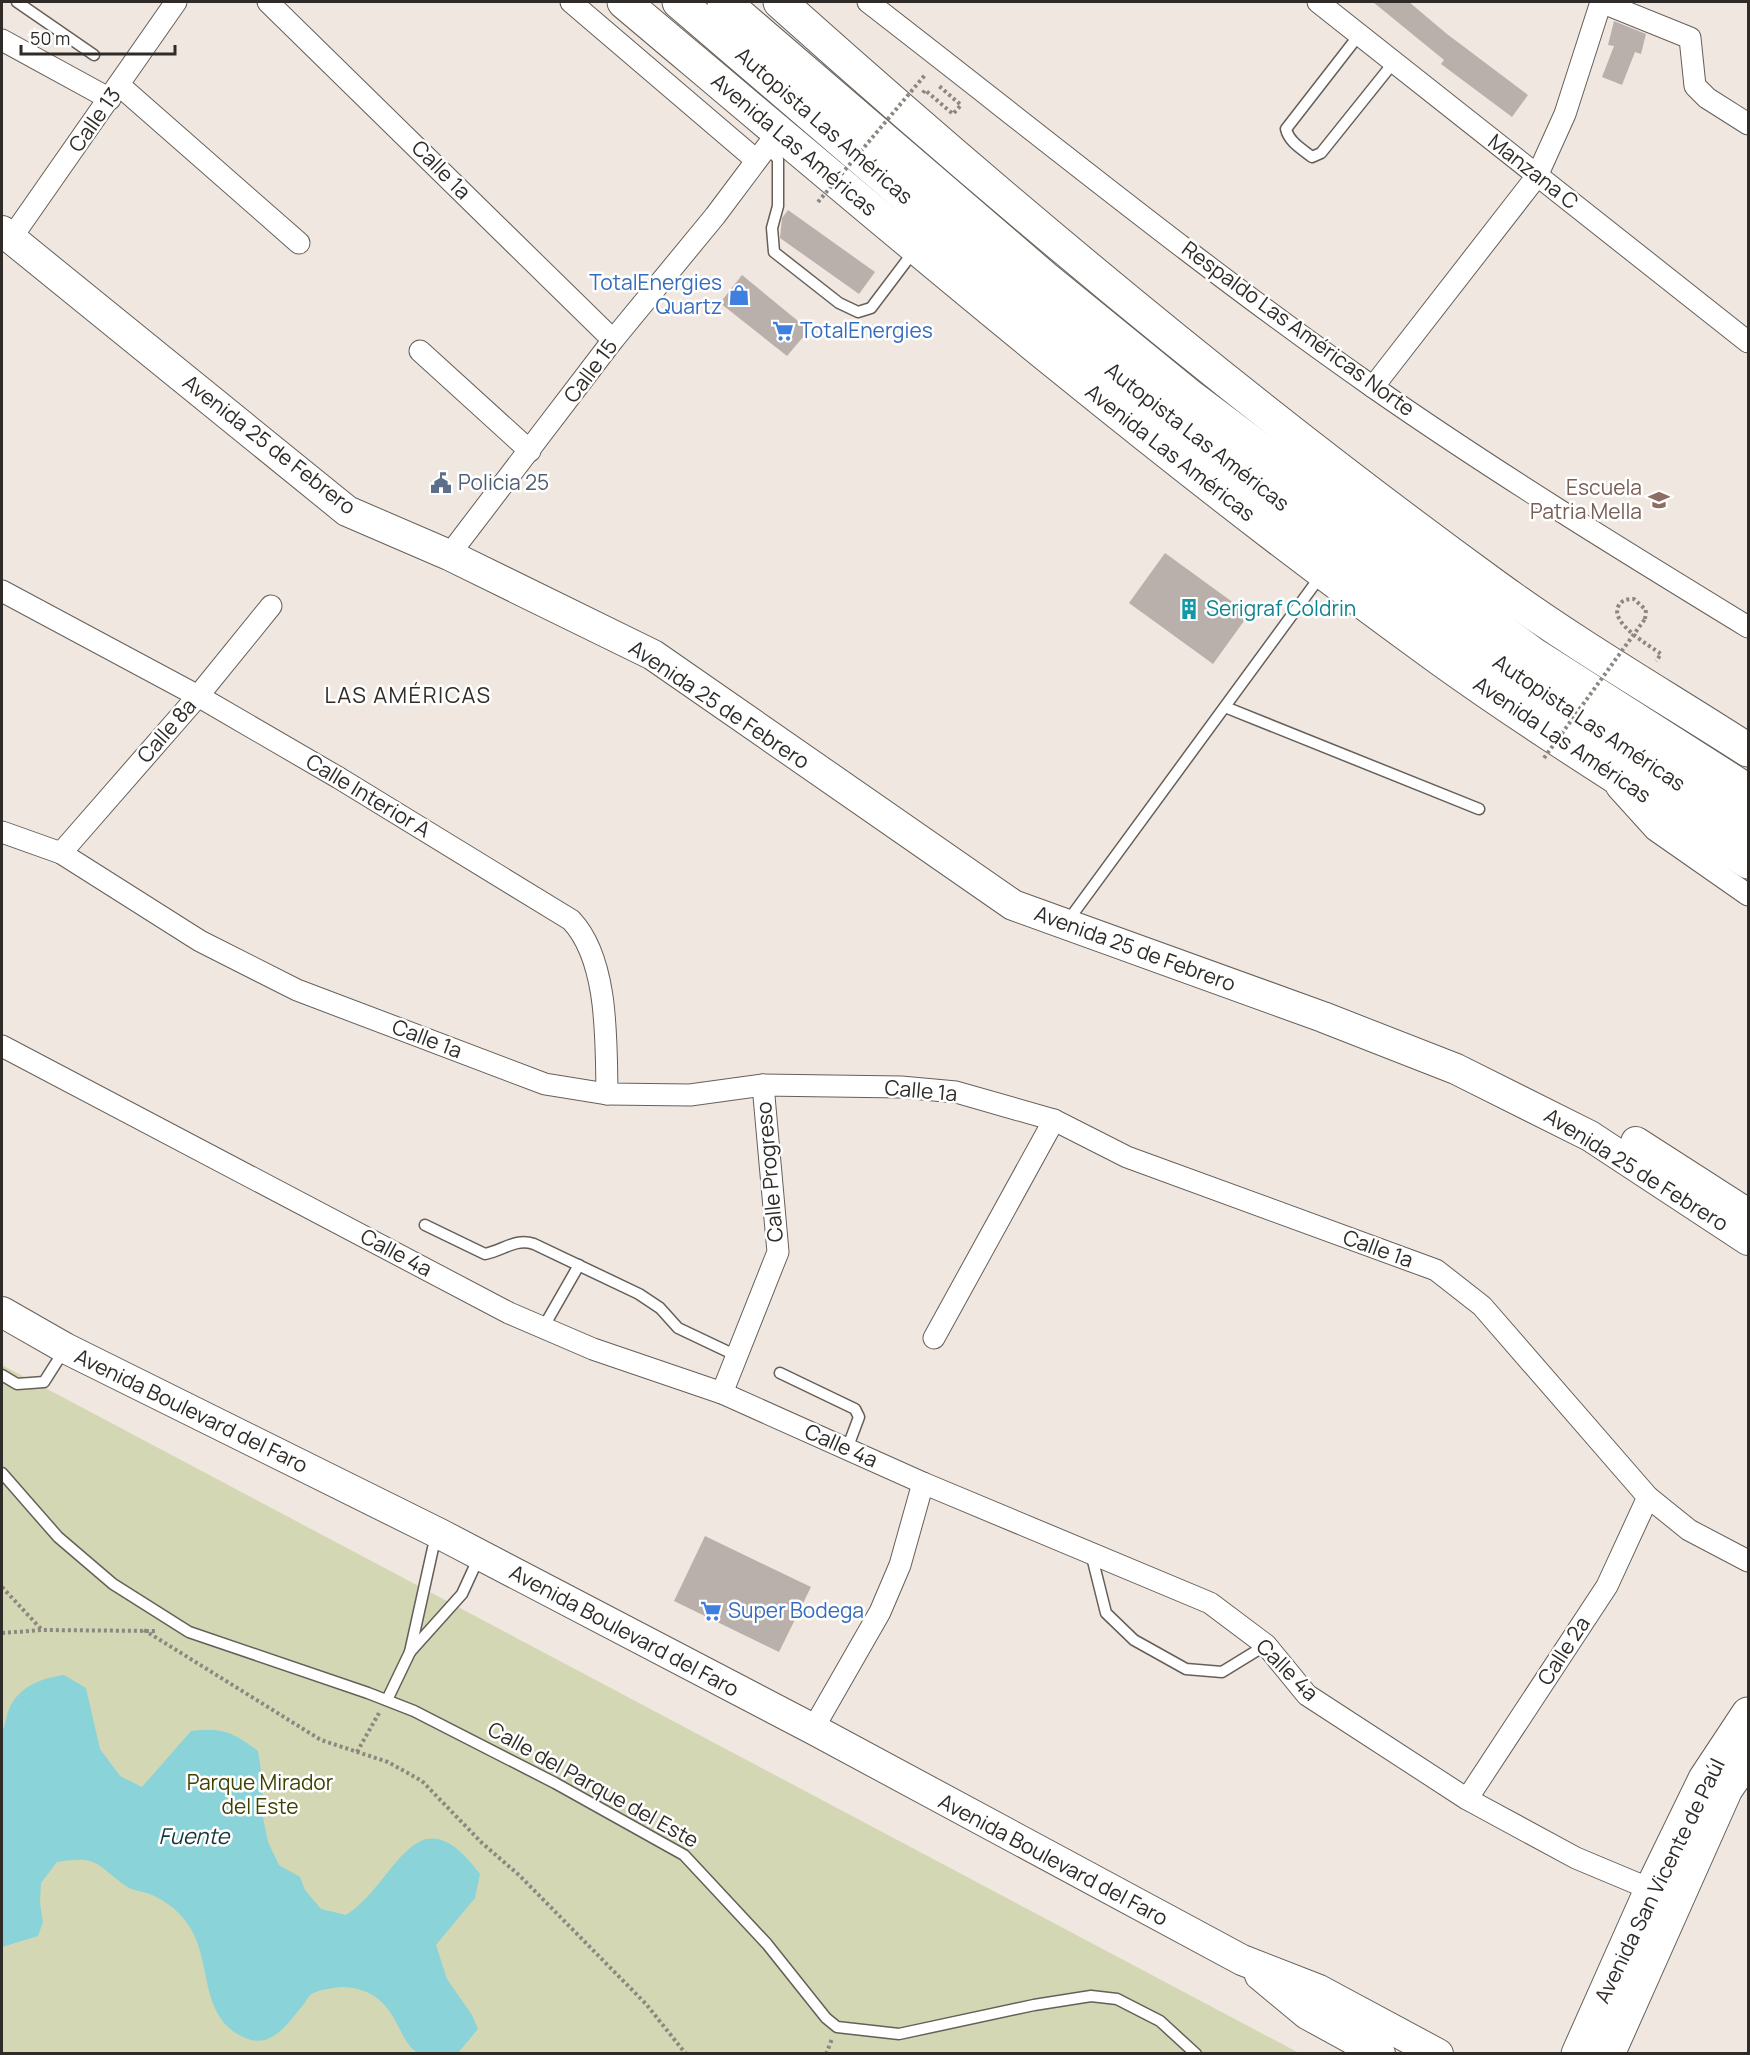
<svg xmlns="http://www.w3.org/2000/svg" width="1750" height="2055" viewBox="0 0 1750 2055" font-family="Manrope,sans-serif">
	<rect width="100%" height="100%" fill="#f0e8e0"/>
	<!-- green -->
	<polygon fill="#d4d7b3" points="2,1365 1299,2053 2,2053"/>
	<!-- water -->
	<path fill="#8ad3d8" d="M64 1675 86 1688 100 1749 120 1776 142 1787 191 1731C222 1727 233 1732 258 1751L263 1783 262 1813 268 1842 279 1865 300 1877 305 1890 321 1909 346 1915C397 1883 415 1787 480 1874L475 1898 436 1945 447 1979 472 2015 478 2029 458 2053C447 2054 433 2055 422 2054 395 2048 402 1990 344 1987 337 1987 319 1990 313 1993 309 1995 306 2001 304 2004 286 2025 270 2053 239 2035 198 2011 213 1959 187 1923 178 1910 162 1898 147 1893 140 1891 131 1890 126 1886 95 1864 99 1855 57 1862L41 1883 40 1903 43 1922 38 1936 2 1947V1732C6 1724 6 1717 9 1709 19 1686 42 1678 64 1675Z"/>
	<!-- building -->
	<g fill="#bab0ab">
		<polygon points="1373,2 1409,2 1447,34 1528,95 1512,117 1441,64 1444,60"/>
		<polygon points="1614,21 1646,34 1641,54 1635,52 1622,85 1602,77 1614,46 1608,45"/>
		<polygon points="788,210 875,272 859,294 780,238 782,218"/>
		<polygon points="742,275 809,330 787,356 720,303"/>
		<polygon points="1165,553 1249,614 1213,664 1129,603"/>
		<polygon points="705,1536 811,1587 779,1652 674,1601"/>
	</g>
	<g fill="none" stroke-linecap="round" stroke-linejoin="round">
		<defs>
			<g id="lane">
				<polyline points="17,2 94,55"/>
				<path d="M1359 35 1286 129C1289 142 1302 149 1312 157L1321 153 1394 62"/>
				<polyline points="766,147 778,159 778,206 772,228 774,252 839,303 858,312 871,308 914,251"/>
				<polyline points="1225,707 1479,809"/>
				<polyline points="1067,922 1322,574"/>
				<path d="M425 1225 485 1254C504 1250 515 1238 534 1244L639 1294 660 1308 678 1328 737 1356"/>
				<polyline points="543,1328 579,1265"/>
				<polyline points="780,1373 855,1409 859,1417 847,1449"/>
				<polyline points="2,1375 17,1384 44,1382 65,1349"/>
				<polyline points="2,1473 58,1537 113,1584 189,1632 368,1693 414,1711 555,1783 684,1855 767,1944 826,2018 837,2027 899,2034 1034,2005 1091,1996 1117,1999 1160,2021 1196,2054"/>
				<polyline points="1091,1553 1106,1613 1134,1640 1186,1669 1222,1672 1266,1645"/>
				<polyline points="410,1652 462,1594 479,1557"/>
				<polyline points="387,1700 410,1652 433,1548"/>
			</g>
			<g id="street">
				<polyline points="268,2 613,340"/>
				<polyline points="571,2 756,160"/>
				<path d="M868 2C1035 131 1200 266 1373 387 1495 472 1622 550 1748 627"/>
				<polyline points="1318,2 1748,342"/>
				<polyline points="1601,2 1690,38 1695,86 1707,98 1748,124"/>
				<polyline points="2,40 110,99"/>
				<polyline points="119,85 299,243"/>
				<polyline points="12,237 176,2"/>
				<polyline points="420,351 530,451"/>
				<polyline points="1373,387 1537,176 1565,114 1601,2"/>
				<polyline points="449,555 613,340 715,216 778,132"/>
				<path d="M2 591 198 696 339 778 571 920C609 960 606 1042 607 1094"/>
				<polyline points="1617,788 1655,830 1748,895"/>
				<polyline points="2,832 61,853 200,941 297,990 545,1084 607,1094 690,1095 763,1085 901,1087 956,1092 1054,1120 1127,1157 1436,1270 1482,1306 1648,1497 1689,1530 1748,1561"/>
				<polyline points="61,853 198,696 271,606"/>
				<polyline points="2,1046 509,1313 593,1349 722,1393 923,1483 1210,1603 1266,1645 1307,1695 1467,1799 1576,1858 1662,1894"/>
				<polyline points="934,1338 1054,1120"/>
				<polyline points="722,1393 778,1252 763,1085"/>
				<polyline points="813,1729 880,1612 900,1565 923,1483"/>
				<polyline points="1467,1799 1607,1586 1648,1497"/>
			</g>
			<g id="secondary">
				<polyline points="2,231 347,511 449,555 653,655 1013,905 1323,1017 1456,1069 1590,1136 1748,1240"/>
				<polyline points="1636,1142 1748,1214"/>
				<polyline points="2,1312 65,1348 440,1534 813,1729 1242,1960 1319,1990 1438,2054"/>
				<polyline points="1260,1975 1307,2014 1380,2054"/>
			</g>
			<g id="primary">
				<path d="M624 2C891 227 1156 454 1439 658 1539 730 1645 795 1748 862"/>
				<path d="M780 2C1009 207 1246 405 1495 586 1576 645 1664 696 1748 750"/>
				<polyline points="1578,2054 1651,1890 1705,1779 1748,1714"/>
				<polyline points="1608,2054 1726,1789 1748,1757"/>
			</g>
			<g id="highway">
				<polyline points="679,2 1085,350 1411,603 1630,754 1748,827"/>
				<polyline points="724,2 1045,278 1191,397 1533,654 1748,791"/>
			</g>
		</defs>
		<!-- lane casing -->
		<use href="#lane" stroke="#665f59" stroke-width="13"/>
		<!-- street casing -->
		<use href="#street" stroke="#665f59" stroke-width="23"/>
		<!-- secondary casing -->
		<use href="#secondary" stroke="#665f59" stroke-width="32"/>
		<!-- primary casing -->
		<use href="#primary" stroke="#665f59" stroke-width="35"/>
		<!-- highway casing -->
		<use href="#highway" stroke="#665f59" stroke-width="35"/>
		<!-- path -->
		<g stroke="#8d8782" stroke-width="4" stroke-dasharray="3 3" stroke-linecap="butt">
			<polyline points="923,93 925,90 953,114 961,105 939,86"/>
			<path d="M1645 619 1646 610 1634 599C1627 599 1621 600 1618 607 1611 624 1649 645 1661 654L1656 661"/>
			<polyline points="2,1587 42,1630"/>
			<polyline points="144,1630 321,1740 388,1762 422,1781 482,1843 520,1876 646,2004 686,2054"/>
			<polyline points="2,1633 42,1630 157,1631"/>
			<polyline points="357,1752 379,1713"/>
			<polyline points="826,2054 832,2039"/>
		</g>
		<!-- lane -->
		<use href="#lane" stroke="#fff" stroke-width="10"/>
		<!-- street -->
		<use href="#street" stroke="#fff" stroke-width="21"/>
		<!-- secondary -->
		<use href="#secondary" stroke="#fff" stroke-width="30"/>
		<!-- primary -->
		<use href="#primary" stroke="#fff" stroke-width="33"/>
		<!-- highway -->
		<use href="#highway" stroke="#fff" stroke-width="33"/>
		<!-- path-bridge -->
		<g stroke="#8d8782" stroke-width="4" stroke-dasharray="3 3" stroke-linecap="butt">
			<polyline points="818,202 925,75"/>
			<polyline points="1544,758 1645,619"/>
		</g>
	</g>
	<!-- icons -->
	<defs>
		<symbol id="shop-bare" viewBox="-9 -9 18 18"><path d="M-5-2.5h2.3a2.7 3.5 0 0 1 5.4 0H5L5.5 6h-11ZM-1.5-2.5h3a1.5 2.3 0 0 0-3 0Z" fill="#3f7fe0" stroke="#fff" stroke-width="2.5" paint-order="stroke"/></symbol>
		<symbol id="supermarket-bare" viewBox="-9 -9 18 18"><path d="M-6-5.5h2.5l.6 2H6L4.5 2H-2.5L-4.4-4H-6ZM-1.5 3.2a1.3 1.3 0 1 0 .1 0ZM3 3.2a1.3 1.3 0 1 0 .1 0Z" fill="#3f7fe0" stroke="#fff" stroke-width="2.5" paint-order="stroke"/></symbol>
		<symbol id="civic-bare" viewBox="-9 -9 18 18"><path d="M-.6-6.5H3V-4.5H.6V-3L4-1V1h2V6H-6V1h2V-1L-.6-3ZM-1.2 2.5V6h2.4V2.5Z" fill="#5c6f8a" stroke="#fff" stroke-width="2.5" paint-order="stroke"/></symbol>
		<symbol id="school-bare" viewBox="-9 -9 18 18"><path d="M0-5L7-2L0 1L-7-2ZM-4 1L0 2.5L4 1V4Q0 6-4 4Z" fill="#8d6e63" stroke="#fff" stroke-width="2.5" paint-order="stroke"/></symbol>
		<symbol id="building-bare" viewBox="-9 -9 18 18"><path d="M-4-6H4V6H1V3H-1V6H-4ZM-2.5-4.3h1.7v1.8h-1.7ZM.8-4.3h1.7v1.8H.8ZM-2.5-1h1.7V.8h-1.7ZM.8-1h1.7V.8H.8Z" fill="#0f9aa8" stroke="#fff" stroke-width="2.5" paint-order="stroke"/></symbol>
	</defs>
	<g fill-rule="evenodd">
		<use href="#shop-bare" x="724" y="280" width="30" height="30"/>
		<use href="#supermarket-bare" x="768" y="316" width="30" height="30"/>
		<use href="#civic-bare" x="426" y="468" width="30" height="30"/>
		<use href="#school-bare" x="1644" y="485" width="30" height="30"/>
		<use href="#building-bare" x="1174" y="594" width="30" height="30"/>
		<use href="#supermarket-bare" x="696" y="1596" width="30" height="30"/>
	</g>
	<g text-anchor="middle" stroke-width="5" stroke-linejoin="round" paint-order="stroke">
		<!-- street labels -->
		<g font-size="21" fill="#2e2b28" stroke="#fff">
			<text transform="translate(95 120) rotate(-55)" y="7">Calle 13</text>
			<text transform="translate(824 126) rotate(41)" y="7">Autopista Las Américas</text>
			<text transform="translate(794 145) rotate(40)" y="7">Avenida Las Américas</text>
			<text transform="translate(441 170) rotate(45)" y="7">Calle 1a</text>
			<text transform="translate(1533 172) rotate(38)" y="7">Manzana C</text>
			<text transform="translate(1298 329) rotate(36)" y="7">Respaldo Las Américas Norte</text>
			<text transform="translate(591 371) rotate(-53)" y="7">Calle 15</text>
			<text transform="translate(1197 437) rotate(38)" y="7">Autopista Las Américas</text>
			<text transform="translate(269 445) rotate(38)" y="7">Avenida 25 de Febrero</text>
			<text transform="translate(1170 453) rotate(38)" y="7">Avenida Las Américas</text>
			<text transform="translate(719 705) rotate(34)" y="7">Avenida 25 de Febrero</text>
			<text transform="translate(1589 723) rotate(34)" y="7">Autopista Las Américas</text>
			<text transform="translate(167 731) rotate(-49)" y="7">Calle 8a</text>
			<text transform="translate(1562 740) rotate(34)" y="7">Avenida Las Américas</text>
			<text transform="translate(368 796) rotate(31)" y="7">Calle Interior A</text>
			<text transform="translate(1135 949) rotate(20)" y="7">Avenida 25 de Febrero</text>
			<text transform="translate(427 1039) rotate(21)" y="7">Calle 1a</text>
			<text transform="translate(921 1091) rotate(5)" y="7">Calle 1a</text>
			<text transform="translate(1636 1170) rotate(32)" y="7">Avenida 25 de Febrero</text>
			<text transform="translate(770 1172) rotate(-95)" y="7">Calle Progreso</text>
			<text transform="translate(1378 1249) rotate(20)" y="7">Calle 1a</text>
			<text transform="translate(396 1253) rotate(28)" y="7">Calle 4a</text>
			<text transform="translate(191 1411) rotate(26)" y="7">Avenida Boulevard del Faro</text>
			<text transform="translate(841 1446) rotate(24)" y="7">Calle 4a</text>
			<text transform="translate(624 1631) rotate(28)" y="7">Avenida Boulevard del Faro</text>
			<text transform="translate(1564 1651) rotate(-57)" y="7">Calle 2a</text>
			<text transform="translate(1287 1670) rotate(45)" y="7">Calle 4a</text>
			<text transform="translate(593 1785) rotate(29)" y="7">Calle del Parque del Este</text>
			<text transform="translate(1053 1860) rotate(28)" y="7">Avenida Boulevard del Faro</text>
			<text transform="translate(1660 1881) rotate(-64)" y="7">Avenida San Vicente de Paúl</text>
		</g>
		<!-- shop labels -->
		<g font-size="21" fill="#366cbe" stroke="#fff" text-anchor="start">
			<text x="722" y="290" text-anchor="end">TotalEnergies<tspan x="722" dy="24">Quartz</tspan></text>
			<text x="800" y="338">TotalEnergies</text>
			<text x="728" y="1618">Super Bodega</text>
		</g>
		<!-- service labels -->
		<g font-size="21" fill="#4e5e75" stroke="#fff" text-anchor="start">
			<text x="458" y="490">Policia 25</text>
		</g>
		<!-- education labels -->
		<g font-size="21" fill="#785e54" stroke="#fff" text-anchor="end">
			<text x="1642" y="495">Escuela<tspan x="1642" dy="24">Patria Mella</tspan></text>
		</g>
		<!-- culture labels -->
		<g font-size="21" fill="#0d838f" stroke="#fff" text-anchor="start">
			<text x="1206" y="616">Serigraf Coldrin</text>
		</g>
		<!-- park labels -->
		<g font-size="21" fill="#3f4100" stroke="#fff">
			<text x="260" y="1790">Parque Mirador<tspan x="260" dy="24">del Este</tspan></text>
		</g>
		<!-- neighbourhood labels -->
		<g font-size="22" letter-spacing="1.5" fill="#2e2b28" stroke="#fff">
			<text x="408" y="703">LAS AMÉRICAS</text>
		</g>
		<!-- water labels -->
		<g font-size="22" font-style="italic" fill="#14383a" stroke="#fff">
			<text x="194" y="1844">Fuente</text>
		</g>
	</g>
	<!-- border -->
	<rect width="1750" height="2055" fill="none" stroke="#2e2b28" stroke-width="6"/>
	<!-- scale -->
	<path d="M21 45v9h154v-9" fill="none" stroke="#2e2b28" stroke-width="3"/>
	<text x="30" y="45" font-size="18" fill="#2e2b28" stroke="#ffffff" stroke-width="4.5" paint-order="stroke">50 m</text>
</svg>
